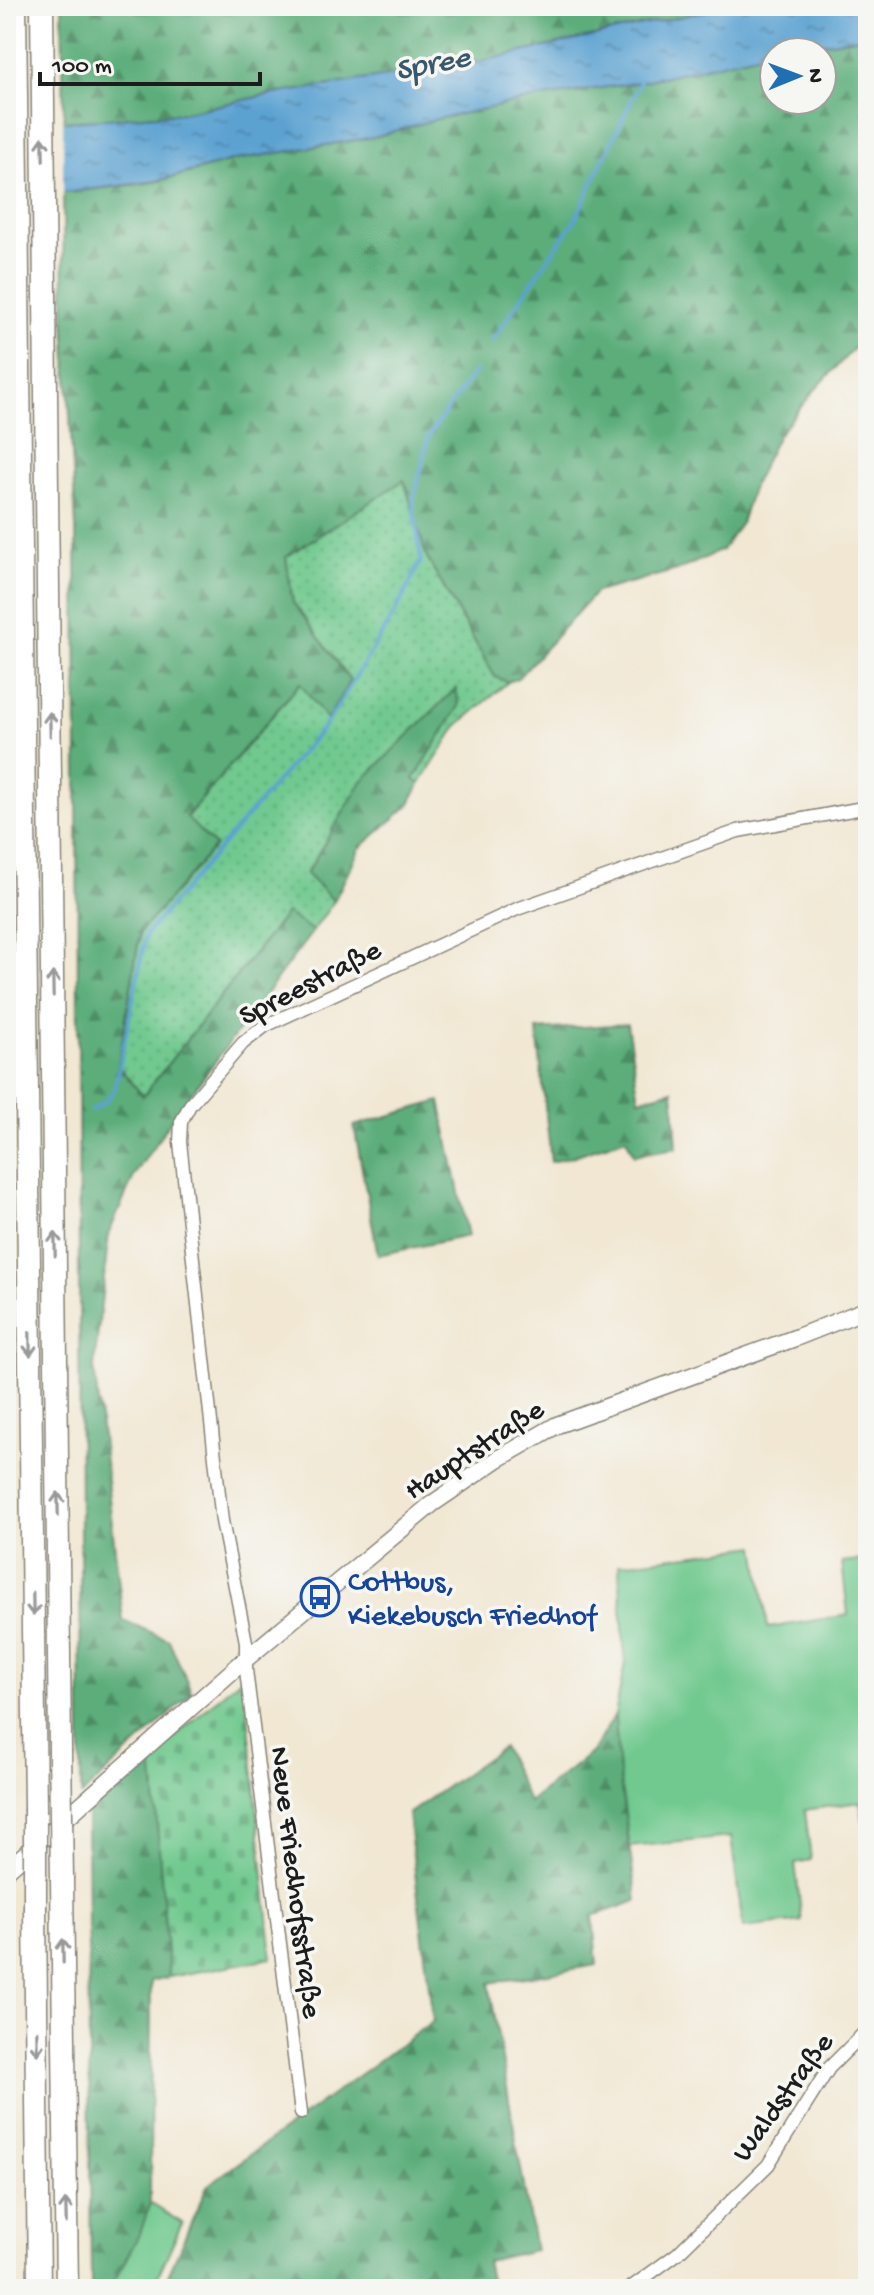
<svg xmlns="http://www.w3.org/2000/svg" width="874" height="2295" viewBox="0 0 874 2295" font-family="'Gochi Hand',sans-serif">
	<defs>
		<pattern id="grass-dots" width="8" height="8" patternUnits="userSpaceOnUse" patternTransform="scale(2)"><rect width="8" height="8" fill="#71c98f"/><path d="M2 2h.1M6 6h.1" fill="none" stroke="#61ac7b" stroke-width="1.8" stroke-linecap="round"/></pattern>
		<pattern id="forest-firs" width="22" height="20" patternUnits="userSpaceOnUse" patternTransform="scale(2)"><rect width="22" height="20" fill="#5cad7a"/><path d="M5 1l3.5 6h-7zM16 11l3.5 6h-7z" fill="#4b8c63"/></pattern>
		<pattern id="cemetery-stones" width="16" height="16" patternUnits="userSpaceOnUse" patternTransform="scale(2)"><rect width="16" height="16" fill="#71c98f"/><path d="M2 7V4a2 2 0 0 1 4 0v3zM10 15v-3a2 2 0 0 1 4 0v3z" fill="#61ac7b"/></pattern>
		<pattern id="water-ripples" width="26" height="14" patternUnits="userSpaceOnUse" patternTransform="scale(2)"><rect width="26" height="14" fill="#5ba2d1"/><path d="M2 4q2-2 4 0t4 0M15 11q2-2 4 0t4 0" fill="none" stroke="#4a83a9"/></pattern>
	</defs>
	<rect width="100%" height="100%" fill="#f6f6f2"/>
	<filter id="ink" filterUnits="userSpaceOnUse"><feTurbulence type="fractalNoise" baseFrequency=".0125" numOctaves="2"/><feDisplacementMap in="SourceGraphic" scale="16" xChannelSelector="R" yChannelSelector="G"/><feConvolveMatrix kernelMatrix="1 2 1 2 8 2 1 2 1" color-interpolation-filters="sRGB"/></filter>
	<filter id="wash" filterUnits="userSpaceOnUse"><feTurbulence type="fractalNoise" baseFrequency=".006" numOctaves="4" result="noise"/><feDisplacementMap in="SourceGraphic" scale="32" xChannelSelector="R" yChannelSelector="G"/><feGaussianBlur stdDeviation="1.8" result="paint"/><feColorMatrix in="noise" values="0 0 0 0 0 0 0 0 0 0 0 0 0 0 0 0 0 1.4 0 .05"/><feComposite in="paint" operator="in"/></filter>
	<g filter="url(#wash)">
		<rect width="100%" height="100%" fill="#f1e7d2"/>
		<!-- grass -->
		<polygon fill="url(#grass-dots)" stroke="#467256" stroke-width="2" points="404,480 427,558 495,677 508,682 457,726 420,784 413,779 459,706 306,873 334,901 313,931 286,913 142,1097 118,1066 140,932 215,846 186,818 301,682 350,680 292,602 286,557"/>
		<!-- forest -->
		<g fill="url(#forest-firs)" stroke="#3c644b" stroke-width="2" fill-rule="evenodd">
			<polygon points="62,6 728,6 487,60 262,96 183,113 64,122"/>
			<path d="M868 36V333L814 391 778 435 754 483 741 523 722 550 681 569 596 592 518 678 508 682 495 677 427 558 404 480 286 557 293 602 350 680 327 720 300 683 186 817 215 846 140 932 118 1066 143 1096 286 913 313 931 172 1119 135 1174 109 1233 94 1367 123 1620 169 1640 192 1693 81 1796 76 528 64 307 63 193 156 182 235 160 374 137 437 119 537 98 640 82 769 52ZM774 52H822V100H774Z"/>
			<polygon points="456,688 459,706 414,779 420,784 409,805 360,848 334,901 306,874 362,781"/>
			<polygon points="627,1024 639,1099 673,1090 677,1148 634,1155 626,1138 574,1156 551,1162 537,1030"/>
			<polygon points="440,1101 468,1236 378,1255 354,1126"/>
			<polygon points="615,1715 619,1773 637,1901 593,1916 597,1965 489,1983 535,2250 486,2261 492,2289 162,2289 207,2186 433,2021 408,1814 503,1747 529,1802 592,1752"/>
			<polygon points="152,1757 169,1977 151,1981 150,2203 141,2231 110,2289 91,2289 87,1814"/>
			<polygon points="6,2013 12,2289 6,2289"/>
		</g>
		<!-- cemetery -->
		<polygon fill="url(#cemetery-stones)" stroke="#467256" stroke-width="2" points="244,1675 272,1958 169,1977 152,1757"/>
		<!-- garden -->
		<g fill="#71c98f" stroke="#467256" stroke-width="2">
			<polygon points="756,1546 768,1628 848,1615 842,1562 868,1559 868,1851 860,1802 805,1810 811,1860 795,1863 802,1921 743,1928 731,1837 630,1847 619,1773 615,1715 625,1662 619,1564"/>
			<polygon points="150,2203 182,2223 152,2289 110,2289 141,2231"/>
		</g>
		<!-- water -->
		<polygon fill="url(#water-ripples)" stroke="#3c5f76" stroke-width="2" points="728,6 868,6 868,36 769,52 640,82 537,98 437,119 374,137 235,160 156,181 63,193 6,193 6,120 64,122 183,113 262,96 487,60"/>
		<!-- pier -->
		<polygon fill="#f1e7d2" points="6,116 63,118 63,197 6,197"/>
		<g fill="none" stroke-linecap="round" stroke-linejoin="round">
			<!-- stream -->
			<g stroke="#5ba2d1" stroke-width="4">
				<polyline points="491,342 575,220 640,82"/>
				<polyline points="92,1110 106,1101 115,1088 146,934 328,722 396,611 421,560 413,502 429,435 475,371"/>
			</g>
		</g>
	</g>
	<g filter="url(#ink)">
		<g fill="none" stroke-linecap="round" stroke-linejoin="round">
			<defs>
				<g id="minor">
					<polyline points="301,2113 246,1670 246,1642 222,1521 180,1142 181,1122 190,1105 243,1043 265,1026 517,909 738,831 868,807"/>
					<polyline points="629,2289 677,2254 768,2165 829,2068 868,2029"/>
				</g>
				<polyline id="tertiary" points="6,1871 247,1658 320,1597 432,1504 498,1459 557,1425 795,1338 868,1309"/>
				<g id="motorway">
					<polyline points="15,6 35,1809"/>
					<polyline points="42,6 60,1750"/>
					<polyline points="62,1879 67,2289"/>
					<polyline points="35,1909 39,2289"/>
				</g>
			</defs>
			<!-- minor casing -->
			<use href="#minor" stroke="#868277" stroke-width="15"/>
			<!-- tertiary casing -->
			<use href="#tertiary" stroke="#868277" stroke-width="19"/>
			<!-- motorway casing -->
			<use href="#motorway" stroke="#868277" stroke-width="25"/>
			<!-- minor -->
			<use href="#minor" stroke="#fff" stroke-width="12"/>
			<!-- tertiary -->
			<use href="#tertiary" stroke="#fff" stroke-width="16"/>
			<!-- motorway -->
			<use href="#motorway" stroke="#fff" stroke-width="22"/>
			<defs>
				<g id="motorway-bridge">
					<polyline points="60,1750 62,1879"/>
					<polyline points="35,1809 35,1909"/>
				</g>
			</defs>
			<!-- motorway-bridge casing -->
			<use href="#motorway-bridge" stroke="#868277" stroke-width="25" stroke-linecap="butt"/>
			<!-- motorway-bridge -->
			<use href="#motorway-bridge" stroke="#fff" stroke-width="22"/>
		</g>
		<!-- one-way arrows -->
		<defs><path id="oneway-shaft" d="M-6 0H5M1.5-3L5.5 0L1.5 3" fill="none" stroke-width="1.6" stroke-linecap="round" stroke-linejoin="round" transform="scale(2)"/></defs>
		<g stroke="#999">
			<use href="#oneway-shaft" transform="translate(43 149) rotate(-91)"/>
			<use href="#oneway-shaft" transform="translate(50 724) rotate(-91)"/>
			<use href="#oneway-shaft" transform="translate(53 984) rotate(-91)"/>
			<use href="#oneway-shaft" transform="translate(55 1244) rotate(-91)"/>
			<use href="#oneway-shaft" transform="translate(30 1344) rotate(89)"/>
			<use href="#oneway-shaft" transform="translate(58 1504) rotate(-91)"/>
			<use href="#oneway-shaft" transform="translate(33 1604) rotate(89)"/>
			<use href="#oneway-shaft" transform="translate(63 1951) rotate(-91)"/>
			<use href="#oneway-shaft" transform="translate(37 2043) rotate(89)"/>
			<use href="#oneway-shaft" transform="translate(66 2211) rotate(-91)"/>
		</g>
	</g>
	<!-- icons -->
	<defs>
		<symbol id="bus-ring" viewBox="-11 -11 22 22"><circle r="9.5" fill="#f6f6f2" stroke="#1a4fb4" stroke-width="1.5"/><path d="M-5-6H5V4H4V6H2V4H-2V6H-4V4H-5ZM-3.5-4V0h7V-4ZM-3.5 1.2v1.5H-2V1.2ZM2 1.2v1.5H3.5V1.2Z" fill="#1a4fb4"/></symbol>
	</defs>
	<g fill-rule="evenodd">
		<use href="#bus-ring" x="298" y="1575" width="44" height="44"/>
	</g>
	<g text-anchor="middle" stroke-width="7" stroke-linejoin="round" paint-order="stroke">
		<!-- street labels -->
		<g font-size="30" fill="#1c1c1c" stroke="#f6f6f2">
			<text transform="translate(309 981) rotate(-27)" y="10">Spreestraße</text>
			<text transform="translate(473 1448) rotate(-33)" y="10">Hauptstraße</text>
			<text transform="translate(298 1882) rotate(83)" y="10">Neue Friedhofsstraße</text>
			<text transform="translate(781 2096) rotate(-54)" y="10">Waldstraße</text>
		</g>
		<!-- transit labels -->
		<g font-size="30" fill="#164399" stroke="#f6f6f2" text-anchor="start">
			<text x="348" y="1590">Cottbus,<tspan x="348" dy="34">Kiekebusch Friedhof</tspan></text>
		</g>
		<!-- water labels -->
		<g font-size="32" font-style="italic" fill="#38586d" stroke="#f6f6f2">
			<text transform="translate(432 61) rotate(-11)" y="11">Spree</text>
		</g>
	</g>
	<!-- margin -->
	<rect width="874" height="2295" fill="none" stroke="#f6f6f2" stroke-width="32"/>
	<!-- north arrow -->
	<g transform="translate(798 76) rotate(89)"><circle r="38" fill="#f6f6f2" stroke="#9f9f9c" stroke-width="2"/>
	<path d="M0-6L14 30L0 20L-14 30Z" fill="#1f6fb2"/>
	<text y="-12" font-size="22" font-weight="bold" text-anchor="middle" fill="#1c1c1c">N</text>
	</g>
	<!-- scale -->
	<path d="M40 72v12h220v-12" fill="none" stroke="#1c1c1c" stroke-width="4"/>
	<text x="52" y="72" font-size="24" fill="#1c1c1c" stroke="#f6f6f2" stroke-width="6" paint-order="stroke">100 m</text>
</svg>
